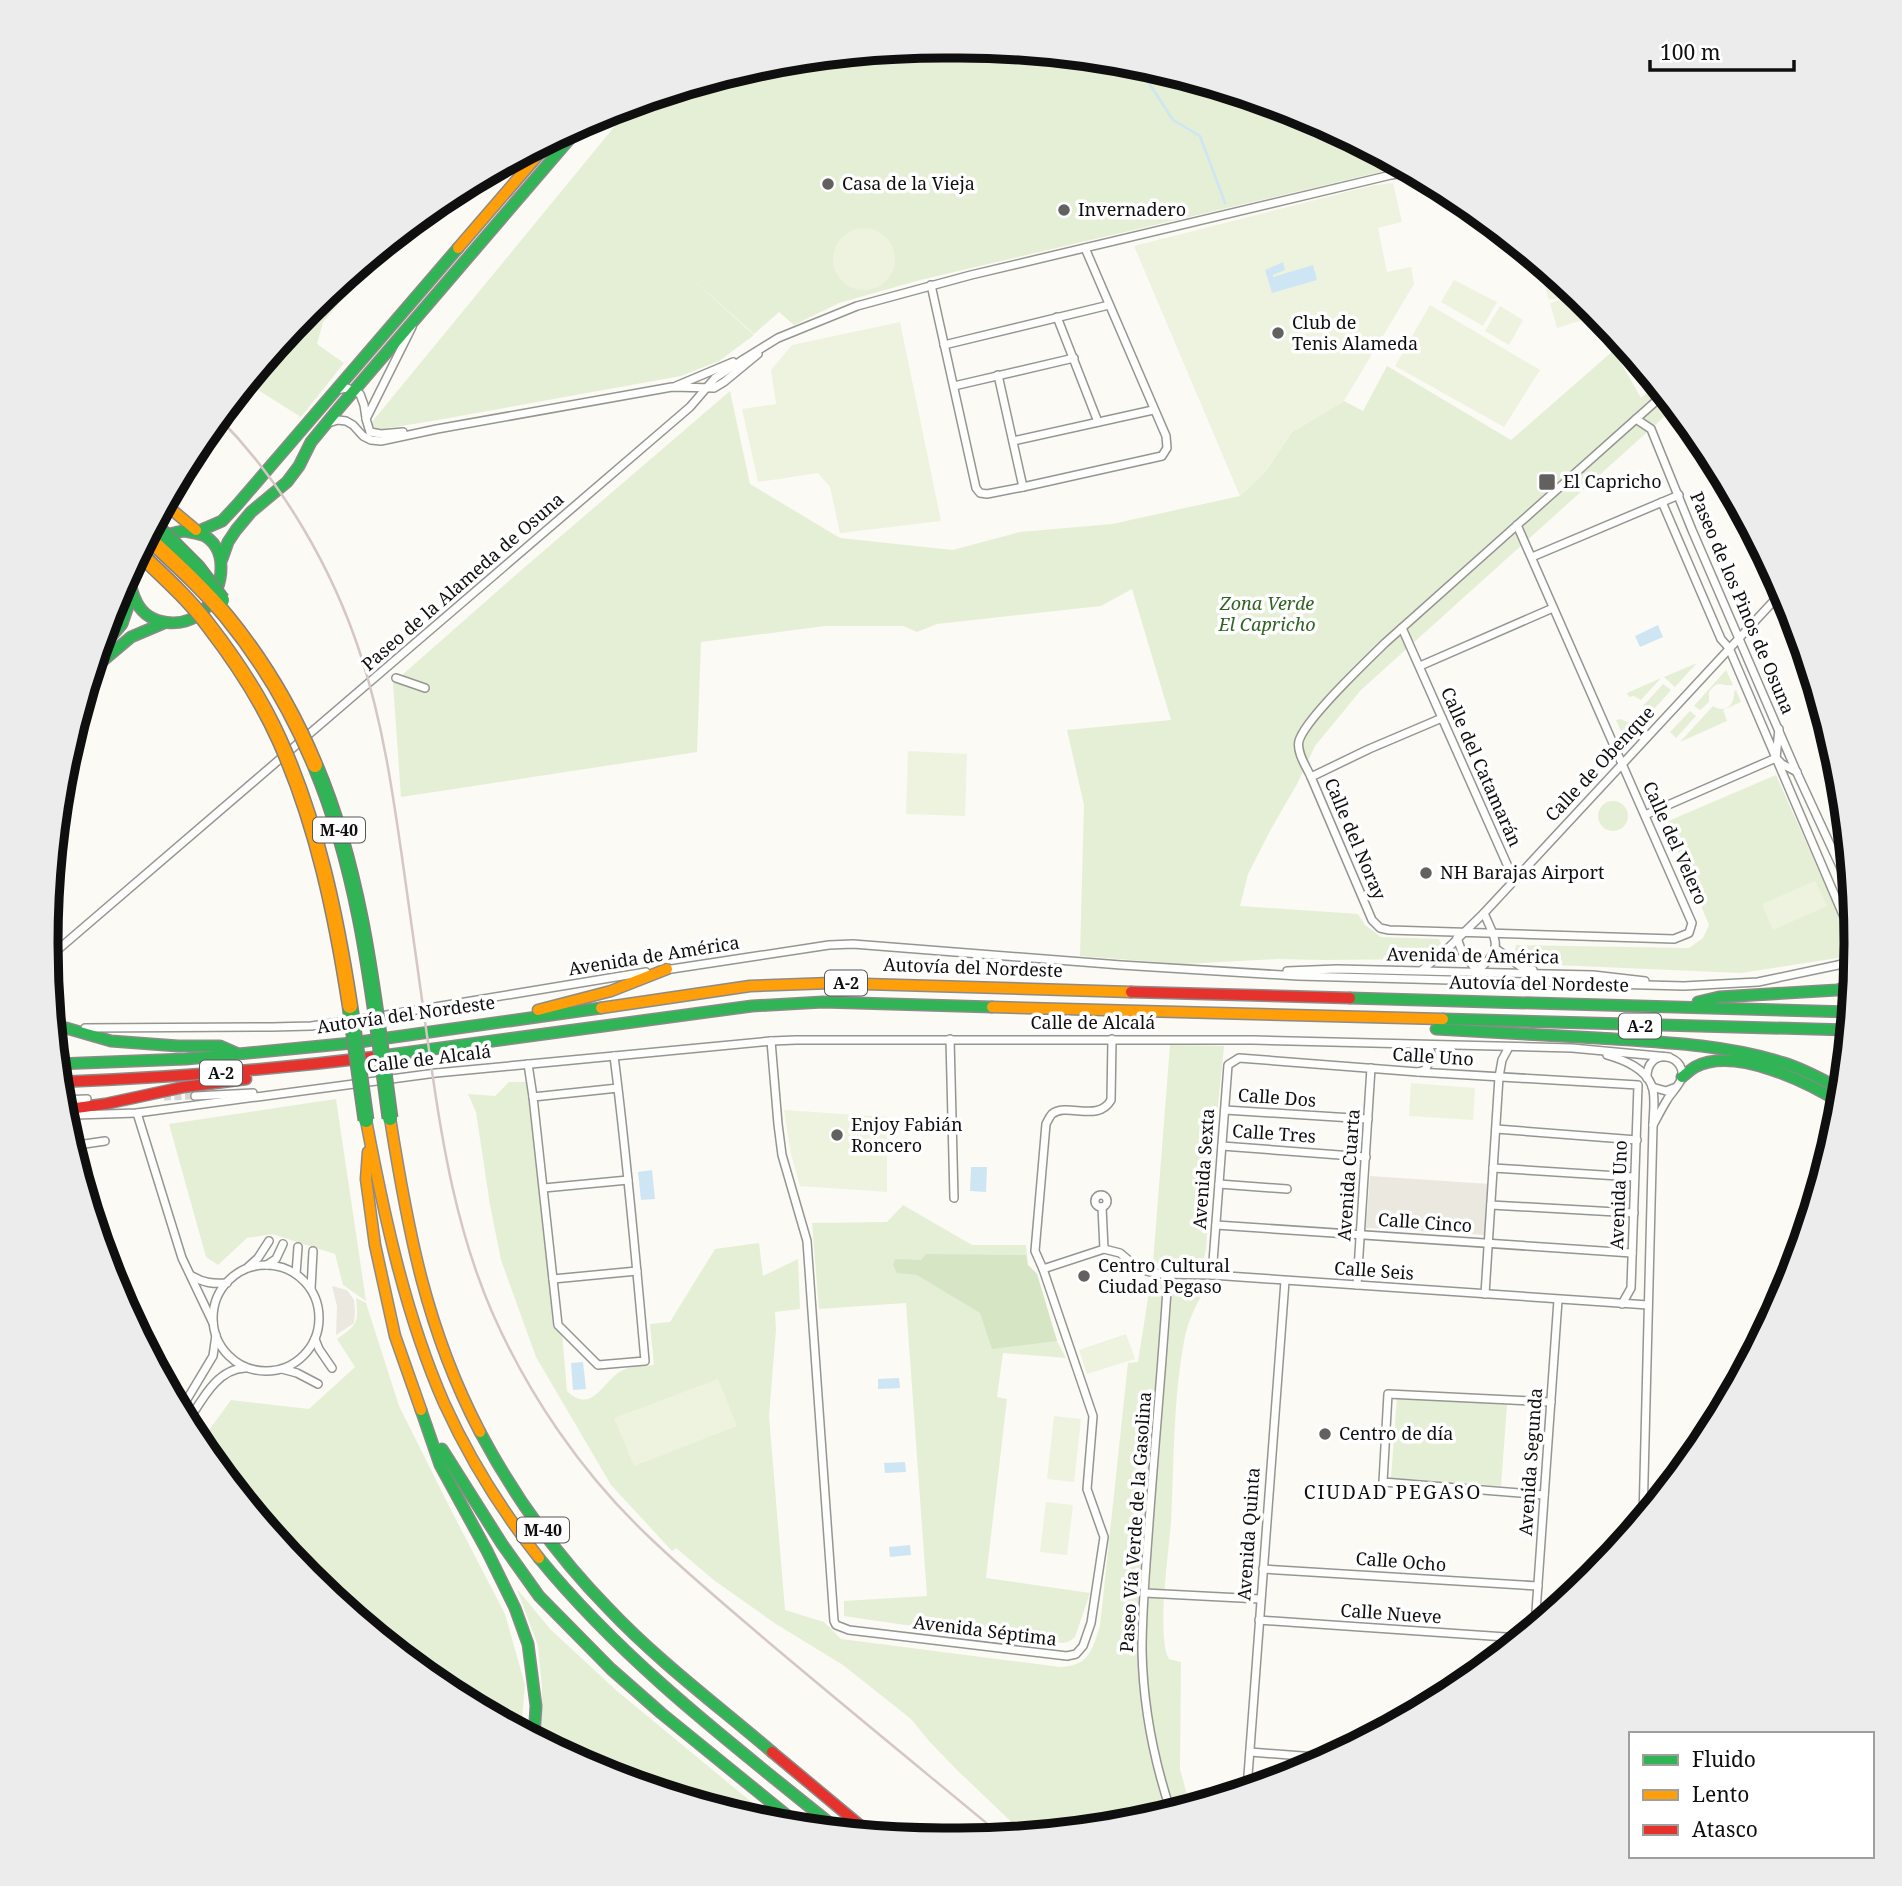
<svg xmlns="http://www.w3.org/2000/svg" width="1902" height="1886" viewBox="0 0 1902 1886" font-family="'Noto Serif',serif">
	<rect width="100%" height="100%" fill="#fbfaf4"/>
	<!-- green -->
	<g fill="#e5efd6">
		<polygon points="943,46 1134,63 1302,114 1402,167 920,280 839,303 794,325 779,312 754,334 681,269 754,335 719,361 681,376 432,421 376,430 372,427 372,422 633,104 768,63"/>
		<polygon points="572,128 353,383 351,383 370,358 563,133"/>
		<polygon points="401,232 323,322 317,344 344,363 301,417 247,383 308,309"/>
		<polygon points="1614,350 1641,398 1656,385 1675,407 1361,690 1315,746 1297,784 1271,829 1248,874 1240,906 1358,914 1365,925 1381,937 1439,939 1441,944 1425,959 1324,960 1279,959 1184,964 1080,956 1084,805 1067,730 1171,720 1132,589 1101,606 937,624 917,632 903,626 825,626 701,642 697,752 401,797 393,683 518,573 730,391 750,484 840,538 953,550 1020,532 1112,524 1240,496 1266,471 1292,432 1344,401 1363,411 1387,366 1511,440"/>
		<polygon points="1697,663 1675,687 1664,677"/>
		<path d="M1726 670 1733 685C1722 687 1719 678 1709 692V702L1700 710 1694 706Z"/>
		<polygon points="1661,678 1641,700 1634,696 1629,697 1627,693"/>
		<polygon points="1663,684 1671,690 1645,719 1641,716 1644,713 1643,706"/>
		<path d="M1736 690 1741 702 1723 710 1727 721 1680 742 1713 706C1725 714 1735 705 1734 692Z"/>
		<polygon points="1690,711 1696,716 1676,738 1670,732"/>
		<path d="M1621 719C1627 723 1631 723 1638 721L1641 723 1625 741 1616 720Z"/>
		<polygon points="1776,775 1855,952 1838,958 1741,973 1533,964 1514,955 1516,945 1689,948 1703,938 1709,925 1666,822"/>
		<circle cx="1613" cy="816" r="15"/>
		<polygon points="1170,1045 1224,1046 1211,1175 1206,1250 1203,1261 1198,1265 1153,1263"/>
		<path d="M509 1082H526L544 1220 562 1333 567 1391C595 1417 603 1376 626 1369 634 1366 645 1366 654 1365L650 1324 670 1322 715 1249 759 1243 763 1276 798 1259 800 1309 775 1312 776 1330 769 1416 785 1610 824 1622 841 1639 1060 1667C1089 1666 1092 1650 1100 1626L1128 1363 1138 1362 1151 1279 1209 1282C1198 1301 1188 1319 1184 1341 1173 1401 1174 1461 1171 1522 1169 1551 1156 1637 1169 1659L1181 1662 1180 1769 1190 1806 1134 1823 1024 1834 956 1769 929 1741 911 1719 843 1665 776 1624 715 1581 676 1548 672 1551 611 1485 536 1357 501 1260 490 1205 476 1112 468 1094 495 1096Z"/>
		<polygon points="336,1099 366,1301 343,1285 335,1254 272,1234 247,1238 218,1265 206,1257 169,1124"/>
		<polygon points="903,1205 972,1245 1026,1245 1028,1265 1037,1274 1057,1341 1066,1358 1003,1353 997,1397 1007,1399 986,1578 1090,1593 1075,1637 1070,1641 1063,1643 926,1628 844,1616 844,1601 927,1596 906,1303 819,1309 812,1223 887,1222"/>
		<path d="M356 1298 366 1303 399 1406 450 1508 505 1614 525 1685 521 1730 445 1689 309 1578 199 1444 231 1400 309 1409 355 1367 337 1339C357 1325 359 1323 356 1298Z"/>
		<polygon points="1397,1397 1507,1405 1501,1486 1391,1478"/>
		<polygon points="517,1589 551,1630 617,1691 778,1824 768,1823 600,1772 541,1741 542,1687 538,1646"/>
	</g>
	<!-- forest -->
	<polygon fill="#d6e6c4" points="926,1254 1026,1255 1028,1265 1037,1274 1057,1341 992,1349 980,1313 917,1275 897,1273 893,1265 895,1259 921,1260"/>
	<!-- pitch -->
	<g fill="#eef3df">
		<polygon points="1393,183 1402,222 1378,228 1387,272 1411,267 1414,284 1344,401 1292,432 1266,471 1240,496 1134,246 1370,186"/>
		<circle cx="864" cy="259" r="31"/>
		<polygon points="1549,272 1575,293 1549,300 1541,274"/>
		<polygon points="1454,280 1497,302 1483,326 1441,302"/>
		<polygon points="1578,295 1599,315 1557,328 1550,303"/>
		<polygon points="1430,305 1540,370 1504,427 1395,366"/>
		<polygon points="1500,306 1523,320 1509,345 1485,331"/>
		<polygon points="900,322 941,521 840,533 830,487 818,473 758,482 742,409 776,404 771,370 792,345"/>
		<polygon points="908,751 967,754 965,816 906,814"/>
		<polygon points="1815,881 1827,906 1773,930 1762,904"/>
		<polygon points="1411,1083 1475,1088 1473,1120 1409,1116"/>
		<polygon points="784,1110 887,1117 887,1192 800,1186 791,1154"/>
		<polygon points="1126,1334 1135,1359 1087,1374 1079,1350"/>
		<polygon points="718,1379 737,1426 634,1466 614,1418"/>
		<polygon points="1054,1416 1081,1419 1074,1482 1047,1479"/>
		<polygon points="1046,1502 1073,1505 1067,1555 1040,1552"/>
	</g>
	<!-- plaza -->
	<g fill="#ebe8e0">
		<polygon points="1370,1176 1489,1184 1485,1235 1366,1228"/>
		<polygon points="332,1286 347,1290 354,1300 355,1311 354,1323 336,1335 337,1306"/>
	</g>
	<!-- water -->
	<g fill="#cee6f3">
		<polygon points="1283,262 1285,270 1273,275 1273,277 1313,265 1317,280 1272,293 1265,270"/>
		<polygon points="1658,625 1663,637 1640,647 1635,636"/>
		<polygon points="971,1167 987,1167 986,1192 970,1191"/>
		<polygon points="652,1170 655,1199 641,1200 638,1172"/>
		<polygon points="583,1362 586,1389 573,1390 571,1363"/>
		<polygon points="899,1378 900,1388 878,1389 878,1379"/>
		<polygon points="905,1462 906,1472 885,1473 884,1463"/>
		<polygon points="910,1545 911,1555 890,1557 889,1547"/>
	</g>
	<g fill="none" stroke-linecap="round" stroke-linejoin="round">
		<!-- stream -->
		<polyline stroke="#cee6f3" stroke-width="2.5" points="1139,64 1145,77 1173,120 1200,136 1225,203"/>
		<!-- street-tunnel -->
		<polyline stroke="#d8d7d2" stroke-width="7" stroke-dasharray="7 3.5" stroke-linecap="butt" points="164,1097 195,1096"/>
		<defs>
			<g id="street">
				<polyline points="931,285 976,488 980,493 987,494 1023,487 1162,456 1167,448 1166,436 1085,248"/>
				<polyline points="1057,317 1098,422"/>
				<polyline points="944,345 1109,305"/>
				<polyline points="998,375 1023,487"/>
				<polyline points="676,386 733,362"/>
				<polyline points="954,386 1074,358"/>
				<polyline points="336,390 347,388 360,394 364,405 366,418"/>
				<polyline points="1636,419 1651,429 1692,530 1797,773 1852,892"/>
				<polyline points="328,423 338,420 346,421 353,425 363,436 371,440 381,441 437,429 672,387 714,388 724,382 758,354"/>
				<polyline points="403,432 381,434 370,432 366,419 412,327"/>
				<polyline points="1013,441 1153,410"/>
				<polyline points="1662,502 1721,639 1729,648 1856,945"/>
				<polyline points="1532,557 1679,495"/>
				<polyline points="1402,628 1514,880"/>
				<polyline points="1420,666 1553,608"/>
				<polyline points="396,678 425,688"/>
				<polyline points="1442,718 1369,749 1311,777 1372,920 1380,928 1389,930 1674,939 1689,933 1692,923 1517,525"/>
				<polyline points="1779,729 1776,758 1782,764 1797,772"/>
				<path d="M1311 777C1307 768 1296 752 1299 741 1305 719 1367 661 1385 643L1664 394"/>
				<polyline points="1645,815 1776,758"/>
				<polyline points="1457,938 1462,952 1478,972"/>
				<polyline points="1495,948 1521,967 1533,970"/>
				<polyline points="47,959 690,407 715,378 744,359 778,338 857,306 971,275 1391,175 1412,172"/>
				<polyline points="665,970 829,945 853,944 1121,965 1298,976 1684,986 1758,982 1838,965 1855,959"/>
				<polyline points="1422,970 1444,952 1484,913 1783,591"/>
				<polyline points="1287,971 1337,969 1593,975 1645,981"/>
				<path d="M1476 972C1505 948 1496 942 1484 913"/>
				<polyline points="85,1028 272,1027 311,1026 356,1020 646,972"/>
				<polyline points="950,1039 954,1198"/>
				<path d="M771 1041 778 1124 782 1155 807 1241 834 1621 836 1625 849 1630 1067 1656 1076 1654 1083 1646 1091 1623 1104 1537 1087 1489 1093 1416 1043 1269 1035 1251 1046 1124C1047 1122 1050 1116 1052 1114 1067 1102 1098 1123 1111 1100L1112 1039"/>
				<path d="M1607 1055C1624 1060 1645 1068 1652 1086 1656 1098 1653 1114 1653 1126L1643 1518"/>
				<path d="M614 1056C627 1157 636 1259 645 1361L598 1365 558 1325 533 1097 618 1088"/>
				<polyline points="528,1064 533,1097"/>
				<polyline points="1418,1072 1425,1070 1432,1057 1430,1050 1423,1046"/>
				<path d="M1647 1078C1646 1047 1685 1053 1682 1077 1680 1085 1671 1093 1667 1100 1662 1108 1658 1116 1653 1125"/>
				<polyline points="1652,1087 1666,1091 1674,1088"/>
				<polyline points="195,1096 253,1093"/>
				<polyline points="61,1100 87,1099"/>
				<polyline points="1225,1110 1368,1119"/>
				<polyline points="137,1113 182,1258 213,1323"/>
				<polyline points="75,1115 137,1113 436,1073 771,1041 796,1040 1253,1040 1572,1048 1669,1057"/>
				<polyline points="1496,1129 1637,1140"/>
				<polyline points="71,1146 105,1141"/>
				<polyline points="1222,1146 1366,1157"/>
				<polyline points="1493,1168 1634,1177"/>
				<polyline points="1219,1184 1287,1189"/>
				<polyline points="544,1188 628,1180"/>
				<circle cx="1101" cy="1201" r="6"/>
				<polyline points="1491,1205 1634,1213"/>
				<polyline points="1102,1207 1104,1249"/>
				<polyline points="1216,1225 1632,1253"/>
				<polyline points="107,1264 111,1272 111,1278"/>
				<polyline points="267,1265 276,1259 283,1244"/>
				<circle cx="266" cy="1318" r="53"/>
				<polyline points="248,1267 258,1258 269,1241"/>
				<polyline points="1043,1269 1104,1249 1120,1253 1138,1268 1147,1271 1161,1274 1212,1275 1648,1305"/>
				<polyline points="296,1274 298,1247"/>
				<path d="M1168 1274C1163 1357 1155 1440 1149 1523 1146 1565 1142 1608 1142 1650 1143 1704 1154 1761 1171 1812"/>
				<polyline points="1212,1275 1228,1065 1239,1058 1418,1072 1638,1085 1631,1288 1622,1304"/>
				<path d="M192 1276C204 1283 213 1284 227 1283"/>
				<polyline points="553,1279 637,1271"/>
				<polyline points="1357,1285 1371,1068"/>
				<polyline points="311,1289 313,1251"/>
				<polyline points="1485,1294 1499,1077 1502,1060 1509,1047"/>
				<polyline points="315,1339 319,1349 332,1368"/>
				<polyline points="282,1369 297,1373 318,1384"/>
				<polyline points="180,1411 213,1356 216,1335"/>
				<path d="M187 1423C201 1402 216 1369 245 1368"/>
				<polyline points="1544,1495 1383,1482 1388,1394 1551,1402"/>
				<polyline points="1263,1569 1538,1586"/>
				<polyline points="1145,1593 1260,1599"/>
				<polyline points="1259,1620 1520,1638"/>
				<polyline points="1535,1626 1558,1300"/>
				<polyline points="1250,1752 1329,1758"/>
				<polyline points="1247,1789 1285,1281"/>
			</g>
			<g id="fast">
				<path d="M184 531C190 532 199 533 205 536 231 552 222 594 202 612 183 629 149 626 137 603 117 566 149 535 184 531Z"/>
				<polyline points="199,531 222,521 237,505 458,248"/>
				<polyline points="222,559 228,542 236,530 251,512 287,482 299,466 311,442 339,408 585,121"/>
				<polyline points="127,576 131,581"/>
				<polyline points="98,652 122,624 132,595"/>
				<polyline points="93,669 131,637 164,623"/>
				<polyline points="1350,998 1850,1012"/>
				<polyline points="1698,1002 1719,997 1837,990 1852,986"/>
				<polyline points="1443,1019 1848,1030"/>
				<polyline points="66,1028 111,1041 178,1046 220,1046 236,1053"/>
				<path d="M1436 1029C1490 1032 1543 1035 1597 1038 1660 1042 1724 1044 1784 1063 1804 1069 1823 1080 1842 1090"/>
				<polyline points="374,1057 752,1006 823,1002 992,1007"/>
				<polyline points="57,1064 186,1059 352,1043 601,1008"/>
				<path d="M1682 1077C1686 1074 1690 1070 1695 1067 1735 1046 1807 1082 1841 1103"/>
				<polyline points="421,1410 440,1465 487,1551 515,1608 528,1644 536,1706 534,1737"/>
				<path d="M480 1432C514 1496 557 1556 608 1608 658 1661 717 1705 772 1752"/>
				<polyline points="442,1449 502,1544 539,1596 611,1669 661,1713 800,1826"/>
				<path d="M539 1558C625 1663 732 1744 837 1829"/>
			</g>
			<g id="slow">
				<polyline points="458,248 551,140"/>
				<polyline points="165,504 196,530"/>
				<polyline points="992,1007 1443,1019"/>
				<polyline points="601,1008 750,986 831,983 1131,992"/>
				<polyline points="538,1010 611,991 667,969"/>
				<path d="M390 1118C408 1231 426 1329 480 1432"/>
				<path d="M366 1120C384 1215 405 1314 444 1403 469 1458 502 1511 539 1558"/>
				<polyline points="368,1152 366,1179 375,1245 395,1336 421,1410"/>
			</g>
			<g id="jam">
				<polyline points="1131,992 1350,998"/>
				<path d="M59 1082C164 1078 269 1070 374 1057"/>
				<polyline points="62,1110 105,1104 184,1087 246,1079"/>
				<polyline points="772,1752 868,1832"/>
			</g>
		</defs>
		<!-- street casing -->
		<use href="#street" stroke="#959592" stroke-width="10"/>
		<!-- fast casing -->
		<use href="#fast" stroke="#8c8b89" stroke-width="13"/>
		<!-- slow casing -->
		<use href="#slow" stroke="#8c8b89" stroke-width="13"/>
		<!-- jam casing -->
		<use href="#jam" stroke="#8c8b89" stroke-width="13"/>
		<!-- street -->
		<use href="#street" stroke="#fefefd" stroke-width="7"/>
		<!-- fast -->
		<use href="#fast" stroke="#30b455" stroke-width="10"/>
		<!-- slow -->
		<use href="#slow" stroke="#ff9f0a" stroke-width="10"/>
		<!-- jam -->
		<use href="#jam" stroke="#e5322d" stroke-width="10"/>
		<!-- rail -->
		<path stroke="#d6c7c7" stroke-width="2.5" d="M219 418C283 483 333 569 361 656 383 724 393 794 403 864 412 928 421 993 430 1057 442 1144 457 1231 492 1312 528 1394 581 1472 646 1534 686 1573 730 1609 773 1646 849 1710 926 1773 1002 1836"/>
		<defs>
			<g id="fast-bridge">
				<polyline points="154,524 197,567 222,600"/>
				<path d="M315 765C362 876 374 999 390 1118"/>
				<polyline points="350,1006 366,1120"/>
			</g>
			<g id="slow-bridge">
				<path d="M147 537C175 563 203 588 227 617 263 661 293 712 315 765"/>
				<path d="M139 553C163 576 189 599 209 626 236 661 261 699 279 739 317 823 336 915 350 1006"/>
			</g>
		</defs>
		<!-- fast-bridge casing -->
		<use href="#fast-bridge" stroke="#83827f" stroke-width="17" stroke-linecap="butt"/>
		<!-- slow-bridge casing -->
		<use href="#slow-bridge" stroke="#83827f" stroke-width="17" stroke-linecap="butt"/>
		<!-- fast-bridge -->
		<use href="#fast-bridge" stroke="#30b455" stroke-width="14"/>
		<!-- slow-bridge -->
		<use href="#slow-bridge" stroke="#ff9f0a" stroke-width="14"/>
	</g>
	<!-- markers -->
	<g fill="#62615f" stroke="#fff" stroke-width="2.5">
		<circle cx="828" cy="184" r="7"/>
		<circle cx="1064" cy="210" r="7"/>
		<circle cx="1278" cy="333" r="7"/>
		<rect x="1538" y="473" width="18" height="18" rx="3.5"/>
		<circle cx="1426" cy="873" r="7"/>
		<circle cx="837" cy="1135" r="7"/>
		<circle cx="1084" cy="1276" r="7"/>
		<circle cx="1325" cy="1434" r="7"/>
	</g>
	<g text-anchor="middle" stroke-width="7" stroke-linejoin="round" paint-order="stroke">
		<!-- shield labels -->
		<g fill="#fff" stroke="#575757" stroke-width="2">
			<rect x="313" y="817.5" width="52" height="25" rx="5"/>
			<rect x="825" y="970.5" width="42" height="25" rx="5"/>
			<rect x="1619" y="1013.5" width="42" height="25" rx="5"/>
			<rect x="200" y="1060.5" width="42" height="25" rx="5"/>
			<rect x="517" y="1517.5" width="52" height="25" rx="5"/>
		</g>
		<g font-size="16" font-weight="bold" fill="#0f0f0f">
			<text x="339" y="836">M-40</text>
			<text x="846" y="989">A-2</text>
			<text x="1640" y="1032">A-2</text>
			<text x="221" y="1079">A-2</text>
			<text x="543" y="1536">M-40</text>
		</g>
		<!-- poi labels -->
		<g font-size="18" fill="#0f0f0f" stroke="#fff" text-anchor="start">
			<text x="842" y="190">Casa de la Vieja</text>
			<text x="1078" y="216">Invernadero</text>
			<text x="1292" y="329">Club de<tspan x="1292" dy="21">Tenis Alameda</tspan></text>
			<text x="1563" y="488">El Capricho</text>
			<text x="1440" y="879">NH Barajas Airport</text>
			<text x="851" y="1131">Enjoy Fabián<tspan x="851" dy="21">Roncero</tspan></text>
			<text x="1098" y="1272">Centro Cultural<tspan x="1098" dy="21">Ciudad Pegaso</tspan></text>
			<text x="1339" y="1440">Centro de día</text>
		</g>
		<!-- street labels -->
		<g font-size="18" fill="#0f0f0f" stroke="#fff">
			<text transform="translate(463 582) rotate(-41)" y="6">Paseo de la Alameda de Osuna</text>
			<text transform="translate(1742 603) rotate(67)" y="6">Paseo de los Pinos de Osuna</text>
			<text transform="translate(1600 764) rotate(-47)" y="6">Calle de Obenque</text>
			<text transform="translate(1481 767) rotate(66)" y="6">Calle del Catamarán</text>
			<text transform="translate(1355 839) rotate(67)" y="6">Calle del Noray</text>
			<text transform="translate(1675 843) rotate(66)" y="6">Calle del Velero</text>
			<text transform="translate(654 956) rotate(-9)" y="6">Avenida de América</text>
			<text transform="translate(1473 956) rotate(1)" y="6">Avenida de América</text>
			<text transform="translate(973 968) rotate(2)" y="6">Autovía del Nordeste</text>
			<text transform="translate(1539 984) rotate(1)" y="6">Autovía del Nordeste</text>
			<text transform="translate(406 1015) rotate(-8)" y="6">Autovía del Nordeste</text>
			<text x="1093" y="1029">Calle de Alcalá</text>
			<text transform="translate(1433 1057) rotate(4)" y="6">Calle Uno</text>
			<text transform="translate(429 1059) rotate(-7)" y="6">Calle de Alcalá</text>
			<text transform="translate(1277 1098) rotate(4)" y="6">Calle Dos</text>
			<text transform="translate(1274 1134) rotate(4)" y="6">Calle Tres</text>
			<text transform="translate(1204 1169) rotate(-86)" y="6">Avenida Sexta</text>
			<text transform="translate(1349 1175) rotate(-86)" y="6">Avenida Cuarta</text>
			<text transform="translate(1619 1195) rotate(-88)" y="6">Avenida Uno</text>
			<text transform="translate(1425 1223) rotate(4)" y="6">Calle Cinco</text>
			<text transform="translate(1374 1271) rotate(4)" y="6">Calle Seis</text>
			<text transform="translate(1531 1462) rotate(-86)" y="6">Avenida Segunda</text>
			<text transform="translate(1136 1522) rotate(-86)" y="6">Paseo Vía Verde de la Gasolina</text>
			<text transform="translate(1249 1534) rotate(-86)" y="6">Avenida Quinta</text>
			<text transform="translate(1401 1562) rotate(4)" y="6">Calle Ocho</text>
			<text transform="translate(1391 1614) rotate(4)" y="6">Calle Nueve</text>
			<text transform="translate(985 1631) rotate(7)" y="6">Avenida Séptima</text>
		</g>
		<!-- park labels -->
		<g font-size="18" font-style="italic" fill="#316223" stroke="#fff">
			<text x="1267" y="610">Zona Verde<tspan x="1267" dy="21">El Capricho</tspan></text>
		</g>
		<!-- neighbourhood labels -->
		<g font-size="19" letter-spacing="2" fill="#0f0f0f" stroke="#fff">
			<text x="1393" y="1499">CIUDAD PEGASO</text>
		</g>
	</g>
	<!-- crop -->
	<path d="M0 0H1902V1886H0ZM943 58H959A885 885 0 0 1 1844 943V943A885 885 0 0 1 959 1828H943A885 885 0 0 1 58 943V943A885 885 0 0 1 943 58Z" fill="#ececec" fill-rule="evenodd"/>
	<path fill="none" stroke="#0f0f0f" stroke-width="9" d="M943 58H959A885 885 0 0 1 1844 943V943A885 885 0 0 1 959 1828H943A885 885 0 0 1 58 943V943A885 885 0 0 1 943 58Z"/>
	<!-- legend -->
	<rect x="1629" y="1732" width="245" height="126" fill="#ffffff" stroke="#9f9f9f" stroke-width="2"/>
	<rect x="1643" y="1755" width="35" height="10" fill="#30b455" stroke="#9f9f9f" stroke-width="2"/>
	<text x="1692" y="1767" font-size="21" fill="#0f0f0f">Fluido</text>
	<rect x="1643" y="1790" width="35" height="10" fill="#ff9f0a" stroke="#9f9f9f" stroke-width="2"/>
	<text x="1692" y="1802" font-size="21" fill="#0f0f0f">Lento</text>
	<rect x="1643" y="1825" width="35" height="10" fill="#e5322d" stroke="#9f9f9f" stroke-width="2"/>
	<text x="1692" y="1837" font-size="21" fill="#0f0f0f">Atasco</text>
	<!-- scale -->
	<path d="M1650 60v10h144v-10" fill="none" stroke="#0f0f0f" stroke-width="3.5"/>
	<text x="1660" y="60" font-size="21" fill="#0f0f0f" stroke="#ffffff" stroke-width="5" paint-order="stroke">100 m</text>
</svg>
